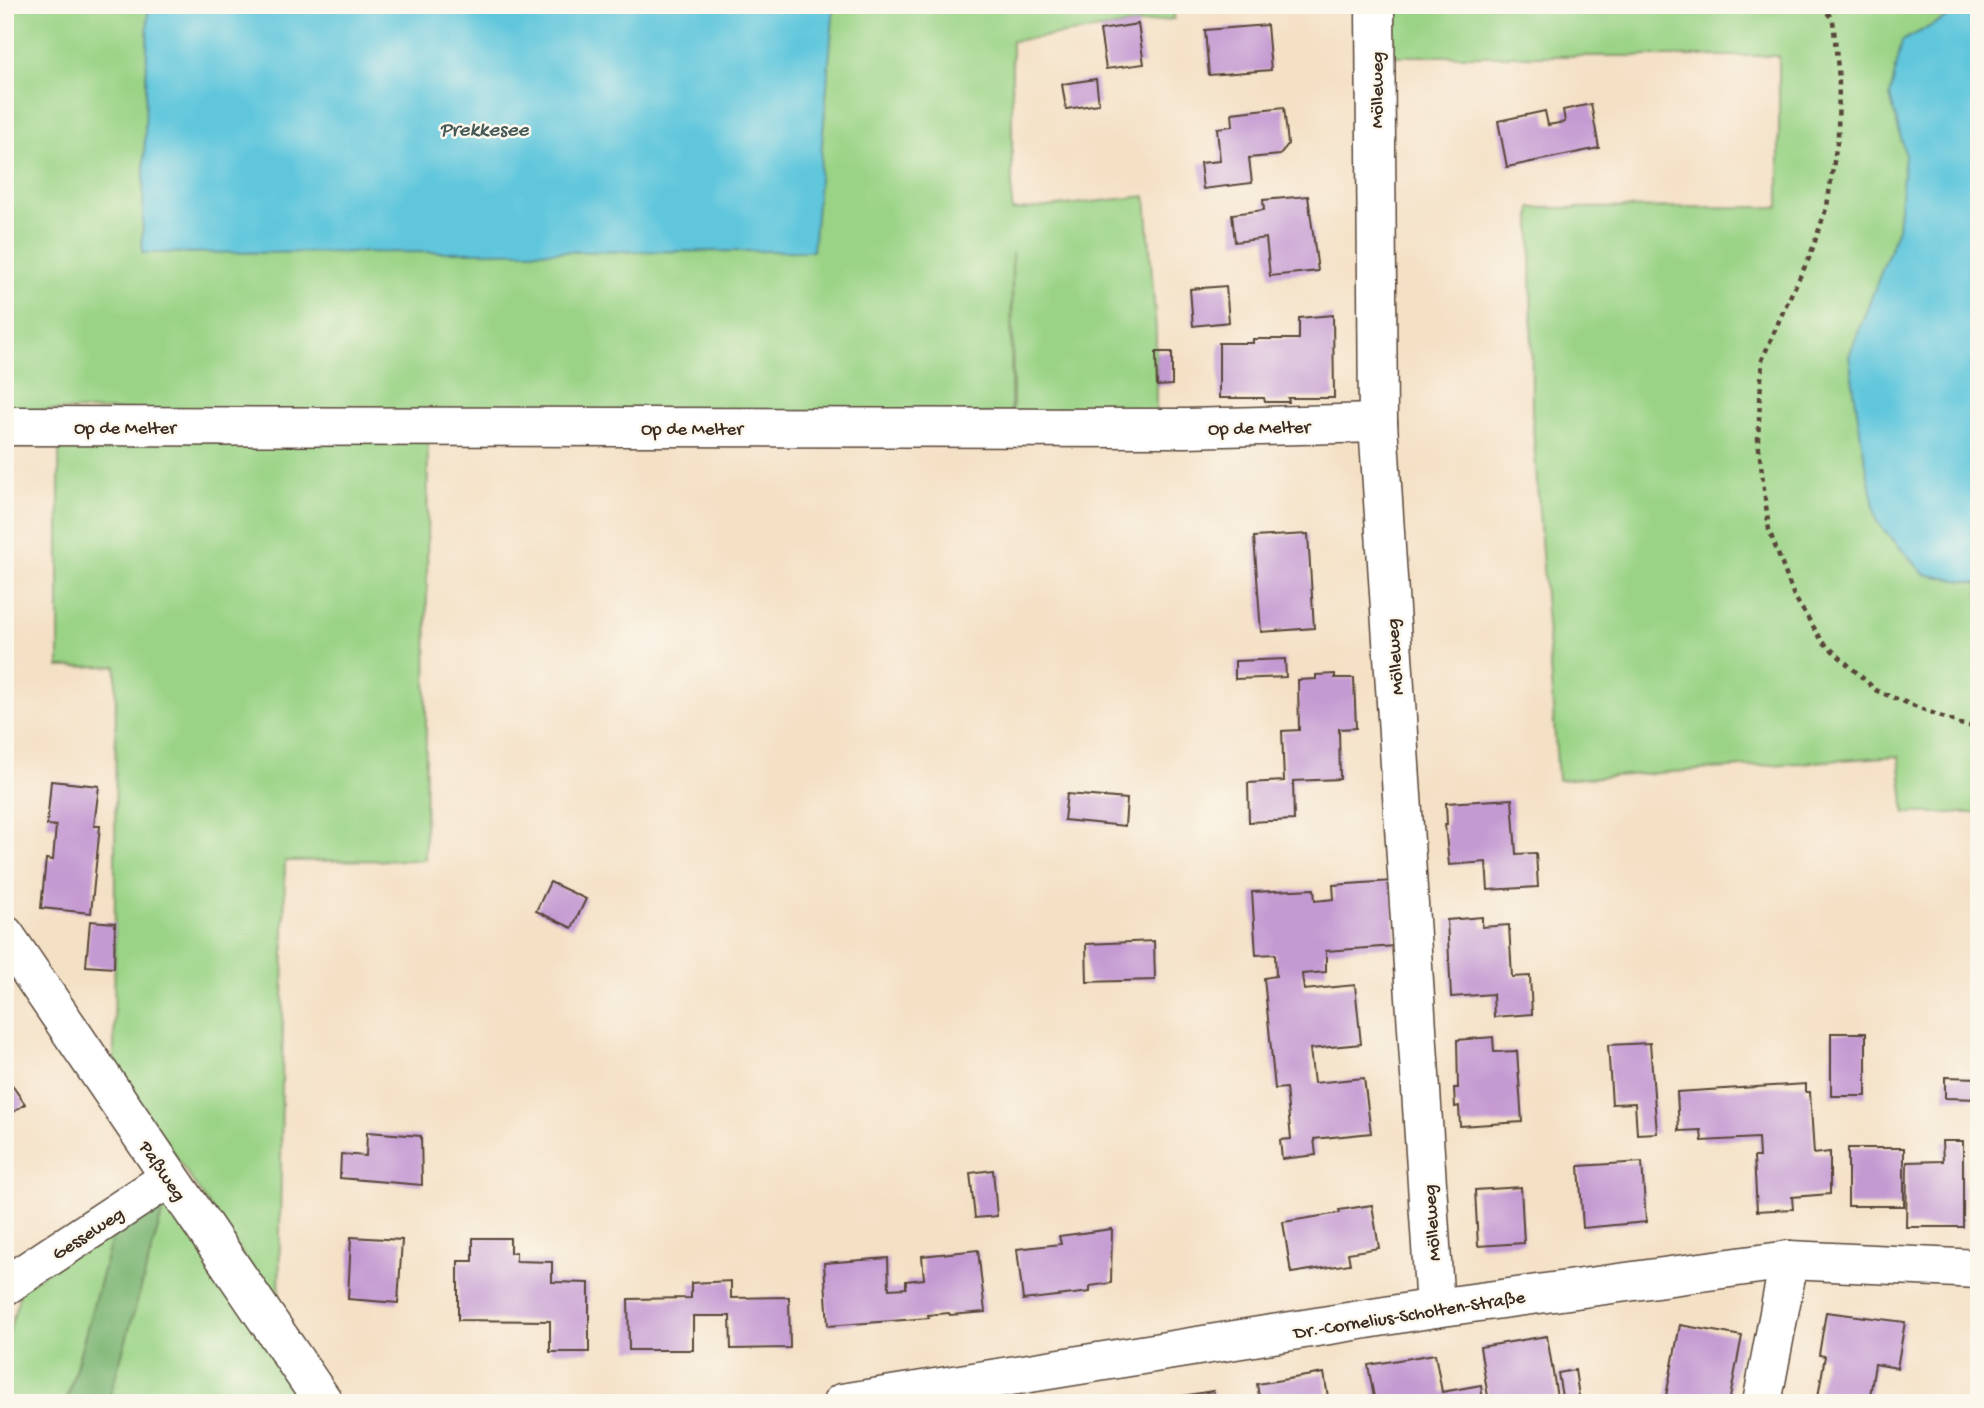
<svg xmlns="http://www.w3.org/2000/svg" width="1984" height="1408" viewBox="0 0 1984 1408" font-family="'Gochi Hand',sans-serif">
	<rect width="100%" height="100%" fill="#fbf7ec"/>
	<filter id="ink" filterUnits="userSpaceOnUse"><feTurbulence type="fractalNoise" baseFrequency=".0143" numOctaves="2"/><feDisplacementMap in="SourceGraphic" scale="14" xChannelSelector="R" yChannelSelector="G"/><feConvolveMatrix kernelMatrix="1 2 1 2 8 2 1 2 1" color-interpolation-filters="sRGB"/></filter>
	<filter id="wash" filterUnits="userSpaceOnUse"><feTurbulence type="fractalNoise" baseFrequency=".00686" numOctaves="4" result="noise"/><feDisplacementMap in="SourceGraphic" scale="28" xChannelSelector="R" yChannelSelector="G"/><feGaussianBlur stdDeviation="1.57" result="paint"/><feColorMatrix in="noise" values="0 0 0 0 0 0 0 0 0 0 0 0 0 0 0 0 0 1.4 0 .05"/><feComposite in="paint" operator="in"/></filter>
	<g filter="url(#wash)">
		<rect width="100%" height="100%" fill="#f4e0c5"/>
		<!-- green -->
		<g fill="#9ad385" stroke="#6a7e52" stroke-width="2">
			<polygon points="5,5 1174,5 1174,19 1012,41 1012,211 1146,196 1156,330 1156,414 1013,414 1012,253 1011,414 5,410"/>
			<polygon points="1390,5 1979,5 1979,813 1905,813 1899,756 1558,780 1532,412 1531,208 1779,207 1779,56 1391,56"/>
			<polygon points="59,438 428,438 425,860 285,861 279,1308 114,1066 116,666 59,667"/>
			<polygon points="164,1207 176,1209 311,1403 108,1403"/>
			<polygon points="116,1224 66,1403 5,1403 5,1347 21,1289"/>
		</g>
		<!-- forest -->
		<polygon fill="#7bb572" stroke="#5b7048" stroke-width="2" points="147,1203 164,1207 108,1403 66,1403 116,1224"/>
		<!-- water -->
		<g fill="#5fc6dc" stroke="#4d787d" stroke-width="2">
			<polygon points="148,5 834,5 813,251 142,253"/>
			<polygon points="1971,5 1979,5 1979,584 1924,574 1877,522 1861,438 1849,356 1898,228 1905,154 1890,96 1902,41"/>
		</g>
		<g id="blocks">
			<!-- building -->
			<g fill="#c49ad2">
				<polygon points="1138,24 1144,64 1106,69 1100,30"/>
				<polygon points="1267,25 1271,70 1209,75 1205,30"/>
				<polygon points="1096,79 1099,104 1066,109 1062,84"/>
				<polygon points="1591,104 1599,148 1507,167 1498,121 1545,111 1548,125 1565,122 1563,110"/>
				<polygon points="1284,107 1288,144 1280,155 1249,158 1252,183 1203,189 1200,163 1220,161 1217,128 1233,126 1232,113"/>
				<polygon points="1308,196 1318,271 1270,276 1266,238 1235,242 1232,214 1264,210 1263,200"/>
				<polygon points="1226,286 1229,322 1193,326 1190,289"/>
				<polygon points="1333,315 1334,398 1288,398 1289,402 1265,402 1264,398 1219,398 1219,343 1253,343 1253,339 1299,339 1299,318"/>
				<polygon points="1156,352 1172,352 1172,385 1157,386"/>
				<polygon points="1308,534 1314,628 1261,632 1254,537"/>
				<polygon points="1285,659 1286,677 1235,679 1235,661"/>
				<polygon points="1335,674 1335,678 1354,678 1356,728 1339,729 1340,779 1293,781 1294,820 1249,822 1248,783 1284,781 1282,731 1299,730 1298,680 1316,679 1316,675"/>
				<polygon points="51,781 99,786 94,826 100,826 91,913 41,908 46,859 53,860 56,826 47,825"/>
				<polygon points="1067,794 1127,799 1125,826 1064,820"/>
				<polygon points="1512,799 1516,854 1536,853 1538,887 1488,890 1486,862 1449,865 1445,824 1447,824 1446,803"/>
				<polygon points="1393,881 1395,946 1326,951 1326,972 1302,974 1304,990 1355,985 1361,1044 1310,1049 1314,1083 1364,1078 1371,1133 1314,1139 1316,1155 1282,1159 1280,1140 1291,1139 1286,1088 1275,1089 1264,978 1276,976 1275,954 1256,955 1252,892 1314,889 1315,901 1334,899 1333,885"/>
				<polygon points="550,882 586,899 572,928 536,911"/>
				<polygon points="1482,917 1482,927 1509,925 1512,977 1530,976 1532,1014 1494,1017 1493,994 1451,997 1447,920"/>
				<polygon points="90,921 115,923 114,968 86,966"/>
				<polygon points="1154,941 1155,980 1087,982 1086,944"/>
				<rect x="1831" y="1033" width="35" height="63"/>
				<polygon points="1493,1037 1494,1052 1517,1051 1522,1122 1460,1126 1459,1106 1455,1107 1454,1088 1458,1088 1457,1040"/>
				<polygon points="1650,1043 1657,1133 1637,1134 1635,1103 1612,1104 1608,1045"/>
				<polygon points="5,1075 25,1104 5,1118"/>
				<polygon points="1945,1077 1979,1078 1979,1099 1945,1098"/>
				<polygon points="1806,1084 1806,1092 1810,1092 1814,1154 1830,1152 1830,1194 1792,1197 1793,1209 1757,1211 1754,1157 1759,1157 1758,1138 1702,1141 1701,1130 1679,1131 1677,1092"/>
				<polygon points="367,1132 421,1136 422,1185 340,1178 341,1154 366,1156"/>
				<polygon points="1942,1141 1963,1141 1963,1227 1906,1227 1907,1162 1943,1161"/>
				<rect x="1848" y="1148" width="56" height="58"/>
				<polygon points="1642,1162 1646,1222 1583,1228 1579,1166"/>
				<polygon points="993,1170 997,1216 975,1218 970,1173"/>
				<polygon points="1521,1187 1524,1243 1478,1246 1475,1190"/>
				<polygon points="1372,1205 1379,1248 1348,1253 1350,1264 1291,1273 1283,1222 1340,1213 1339,1210"/>
				<polygon points="1112,1229 1111,1283 1090,1286 1090,1292 1023,1300 1017,1249 1061,1244 1059,1236"/>
				<polygon points="351,1237 402,1240 398,1303 348,1299"/>
				<polygon points="473,1238 510,1238 510,1253 516,1252 516,1261 552,1262 552,1282 589,1283 589,1352 550,1352 550,1321 458,1320 458,1261 473,1261"/>
				<polygon points="978,1250 985,1312 950,1315 949,1313 928,1315 929,1318 828,1326 824,1263 888,1258 889,1289 906,1288 906,1281 924,1279 922,1256"/>
				<polygon points="731,1281 731,1298 789,1297 790,1348 731,1349 730,1316 693,1316 693,1350 629,1350 628,1299 691,1298 691,1283"/>
				<polygon points="1826,1312 1905,1322 1897,1368 1875,1364 1869,1403 1817,1403 1825,1356 1819,1355"/>
				<polygon points="1680,1325 1742,1336 1729,1403 1647,1403 1648,1397 1665,1401"/>
				<polygon points="1547,1336 1557,1397 1526,1403 1489,1403 1480,1347"/>
				<polygon points="1435,1354 1442,1392 1481,1385 1483,1403 1375,1403 1368,1365"/>
				<polygon points="1575,1370 1580,1403 1563,1403 1558,1373"/>
				<polygon points="1324,1373 1329,1403 1260,1403 1257,1384"/>
				<polygon points="1213,1391 1215,1403 1151,1403 1151,1401"/>
			</g>
		</g>
	</g>
	<g filter="url(#ink)">
		<use href="#blocks" fill-opacity="0" stroke="#574537" stroke-width="2"/>
		<g fill="none" stroke-linecap="round" stroke-linejoin="round">
			<defs>
				<g id="minor">
					<polyline points="1375,5 1378,423 1435,1308"/>
					<polyline points="5,426 1186,428 1378,423"/>
					<polyline points="5,935 324,1403"/>
					<polyline points="5,1286 169,1178"/>
					<polyline points="842,1403 1435,1308 1789,1260 1979,1269"/>
					<polyline points="1762,1403 1789,1260"/>
				</g>
			</defs>
			<!-- minor casing -->
			<use href="#minor" stroke="#574537" stroke-width="41"/>
			<!-- path -->
			<polyline stroke="#574537" stroke-width="4.5" stroke-dasharray="5 5" stroke-linecap="butt" points="1821,5 1833,20 1839,79 1838,136 1827,206 1810,256 1785,307 1762,360 1758,440 1769,530 1794,596 1823,642 1877,691 1960,724 1979,728"/>
			<!-- minor -->
			<use href="#minor" stroke="#fff" stroke-width="38"/>
		</g>
	</g>
	<g text-anchor="middle" stroke-width="5" stroke-linejoin="round" paint-order="stroke">
		<!-- street labels -->
		<g font-size="19" fill="#3b2a1e" stroke="#fbf7ec">
			<text transform="translate(1375 90) rotate(-90)" y="7">Mölleweg</text>
			<text x="125" y="433">Op de Melter</text>
			<text transform="translate(1259 426) rotate(-1)" y="7">Op de Melter</text>
			<text x="692" y="434">Op de Melter</text>
			<text transform="translate(1393 657) rotate(-94)" y="7">Mölleweg</text>
			<text transform="translate(164 1170) rotate(56)" y="7">Paßweg</text>
			<text transform="translate(1430 1223) rotate(-94)" y="7">Mölleweg</text>
			<text transform="translate(87 1232) rotate(-33)" y="7">Gesseweg</text>
			<text transform="translate(1409 1313) rotate(-9)" y="7">Dr.-Cornelius-Scholten-Straße</text>
		</g>
		<!-- water labels -->
		<g font-size="21" font-style="italic" fill="#465957" stroke="#fbf7ec">
			<text x="484" y="135">Prekkesee</text>
		</g>
	</g>
	<!-- margin -->
	<rect width="1984" height="1408" fill="none" stroke="#fbf7ec" stroke-width="28"/>
</svg>
